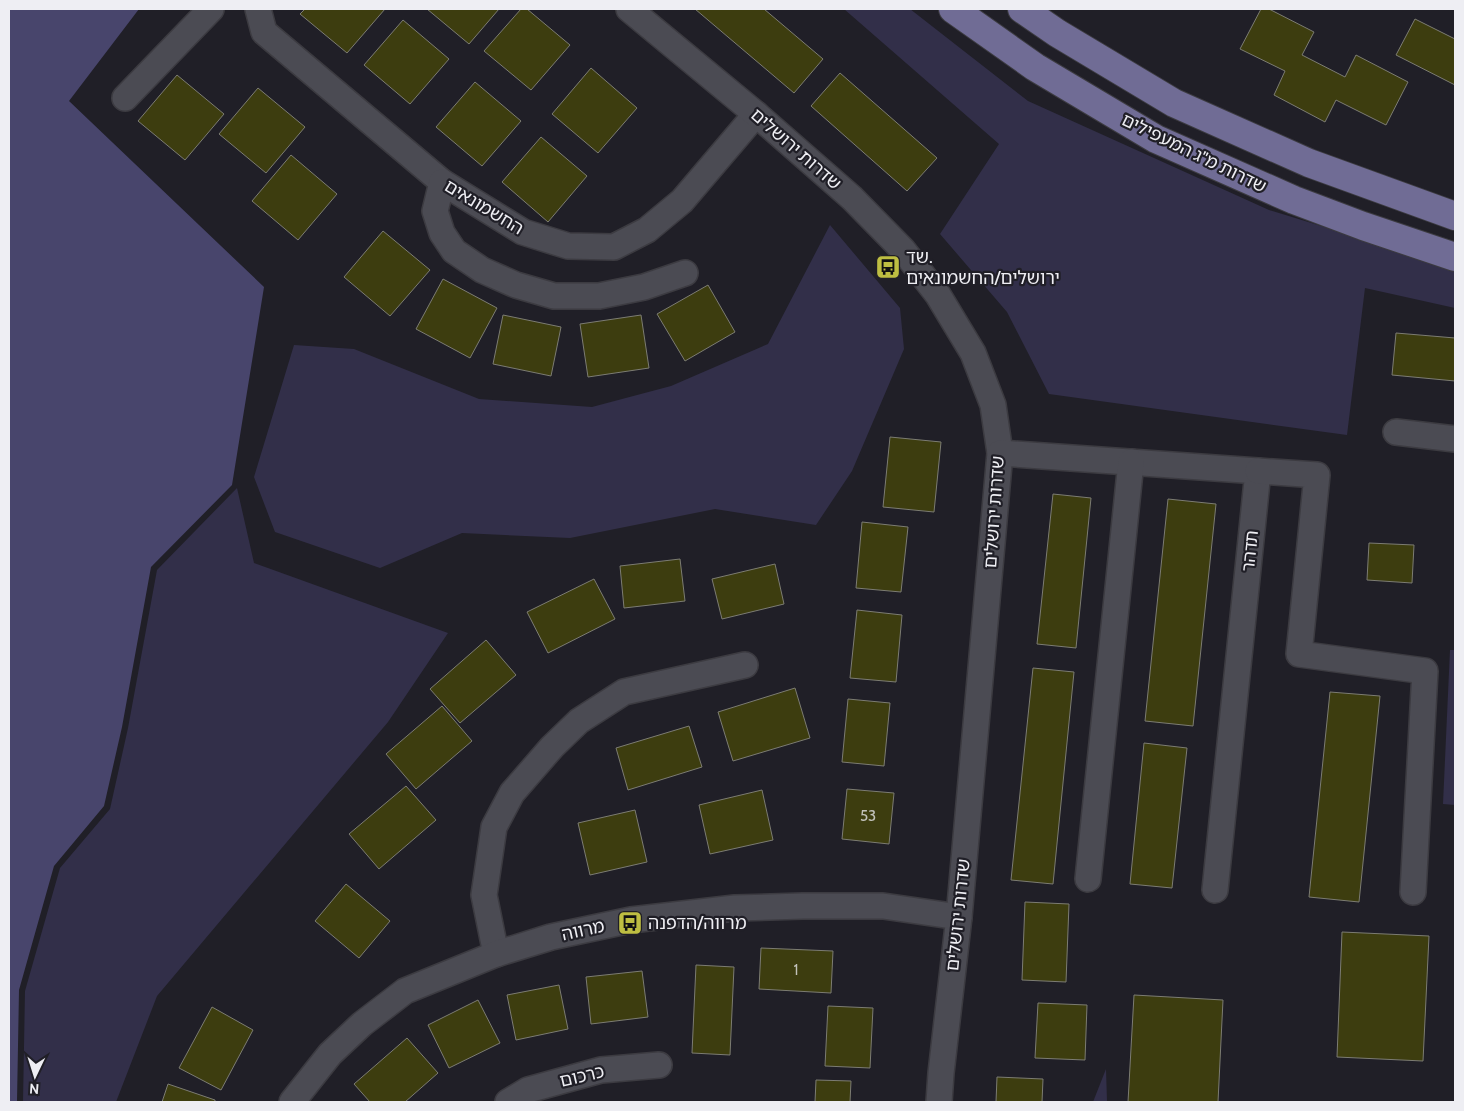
<svg xmlns="http://www.w3.org/2000/svg" width="1464" height="1111" viewBox="0 0 1464 1111" font-family="Cabin,'Noto Sans Hebrew',sans-serif">
	<rect width="100%" height="100%" fill="#201f27"/>
	<!-- green -->
	<g fill="#322f49">
		<polygon points="844,9 910,9 1028,101 1269,210 1455,267 1455,308 1365,288 1347,435 1049,394 1007,312 940,234 999,144"/>
		<polygon points="830,225 900,308 904,349 852,471 816,525 715,509 570,538 462,533 380,568 275,532 254,477 294,345 354,349 479,399 592,407 671,386 768,344"/>
		<polygon points="237,488 254,563 448,633 388,722 157,996 116,1102 23,1102 25,991 60,868 110,809 128,728 157,570"/>
		<polygon points="1450,650 1455,650 1455,805 1443,804"/>
		<polygon points="1106,1069 1107,1102 1093,1102"/>
	</g>
	<!-- forest -->
	<polygon fill="#48456c" points="9,9 139,9 69,101 264,287 232,485 151,567 122,727 104,806 54,866 19,990 17,1102 9,1102"/>
	<!-- building -->
	<g fill="#3d3d0f" stroke="#7c7c73">
		<polygon points="305,9 385,9 347,53 300,14"/>
		<polygon points="427,9 499,9 469,44"/>
		<polygon points="521,9 527,9 570,45 531,90 484,51"/>
		<polygon points="695,9 764,9 823,59 794,93"/>
		<polygon points="1261,9 1269,9 1314,32 1302,55 1345,77 1356,55 1408,82 1386,125 1336,100 1325,122 1274,95 1285,71 1240,49"/>
		<polygon points="1415,19 1455,39 1455,85 1396,55"/>
		<polygon points="403,20 449,59 410,104 364,65"/>
		<polygon points="591,68 637,108 598,153 552,114"/>
		<polygon points="840,73 937,158 907,191 811,106"/>
		<polygon points="177,75 224,114 185,160 138,121"/>
		<polygon points="475,82 521,121 482,166 436,127"/>
		<polygon points="258,88 305,127 266,173 219,134"/>
		<polygon points="541,137 587,176 548,222 502,182"/>
		<polygon points="291,155 337,194 298,240 252,201"/>
		<polygon points="383,231 430,270 390,316 344,277"/>
		<polygon points="443,279 497,308 470,358 416,329"/>
		<polygon points="708,285 735,332 685,361 657,314"/>
		<polygon points="503,315 561,327 551,376 493,364"/>
		<polygon points="641,315 649,368 588,377 580,324"/>
		<polygon points="1396,333 1455,338 1455,381 1392,375"/>
		<polygon points="890,437 941,442 934,512 883,507"/>
		<polygon points="1053,494 1091,498 1076,648 1037,644"/>
		<polygon points="1168,499 1216,504 1193,726 1145,721"/>
		<polygon points="862,522 908,527 901,592 856,588"/>
		<polygon points="1369,543 1414,545 1412,583 1367,580"/>
		<polygon points="680,559 685,601 624,608 620,566"/>
		<polygon points="775,564 784,604 722,619 712,579"/>
		<polygon points="594,579 615,619 548,653 527,612"/>
		<polygon points="857,610 902,615 896,682 850,678"/>
		<polygon points="486,640 516,675 460,723 430,689"/>
		<polygon points="1033,668 1074,672 1053,884 1011,880"/>
		<polygon points="795,688 810,738 733,761 718,712"/>
		<polygon points="1330,692 1380,696 1359,902 1309,897"/>
		<polygon points="848,699 890,703 884,766 842,762"/>
		<polygon points="442,706 472,741 416,789 386,754"/>
		<polygon points="689,726 702,767 628,790 616,748"/>
		<polygon points="1144,743 1187,748 1172,888 1130,884"/>
		<polygon points="406,786 436,820 379,869 349,834"/>
		<polygon points="847,789 894,793 889,844 842,839"/>
		<polygon points="762,790 773,840 710,854 699,805"/>
		<polygon points="635,810 647,862 590,875 578,823"/>
		<polygon points="346,884 390,921 359,958 315,921"/>
		<polygon points="1025,902 1069,904 1066,982 1022,980"/>
		<polygon points="1342,932 1429,936 1423,1061 1337,1057"/>
		<polygon points="761,948 833,951 831,993 759,989"/>
		<polygon points="696,965 734,967 730,1055 692,1053"/>
		<polygon points="642,971 648,1017 591,1024 586,977"/>
		<polygon points="559,985 568,1029 516,1040 507,995"/>
		<polygon points="1134,995 1223,1000 1218,1102 1128,1102"/>
		<polygon points="478,1000 500,1043 449,1068 428,1025"/>
		<polygon points="1038,1003 1087,1005 1085,1060 1035,1058"/>
		<polygon points="828,1006 873,1008 870,1068 825,1066"/>
		<polygon points="212,1007 253,1030 221,1090 179,1068"/>
		<polygon points="407,1038 438,1073 405,1102 370,1102 354,1084"/>
		<polygon points="997,1077 1043,1079 1042,1102 996,1102"/>
		<polygon points="816,1080 851,1081 850,1102 815,1102"/>
		<polygon points="168,1084 215,1100 215,1102 162,1102"/>
	</g>
	<g fill="none" stroke-linecap="round" stroke-linejoin="round">
		<defs>
			<g id="minor">
				<polyline points="258,9 264,32 442,182 523,232 568,246 614,247 647,230 682,201 756,114"/>
				<polyline points="629,9 756,114 852,198 903,250 938,295 973,353 993,405 1000,453 959,917 941,1073 939,1102"/>
				<polyline points="125,98 211,9"/>
				<polyline points="442,182 435,211 442,233 454,251 482,270 516,285 554,296 599,296 644,287 685,273"/>
				<polyline points="1396,432 1455,439"/>
				<polyline points="1000,453 1258,471 1215,890"/>
				<polyline points="1258,471 1317,475 1299,654 1425,671 1413,892"/>
				<polyline points="1088,879 1131,462"/>
				<polyline points="496,954 484,895 494,827 512,793 552,747 579,721 624,692 745,665"/>
				<polyline points="292,1102 330,1054 362,1024 405,991 496,954 551,937 631,920 735,908 803,906 883,906 959,917"/>
				<polyline points="508,1102 528,1090 601,1070 659,1065"/>
			</g>
			<g id="major">
				<polyline points="953,9 1035,67 1156,139 1294,200 1363,226 1455,257"/>
				<polyline points="1022,9 1057,33 1174,103 1309,163 1455,216"/>
			</g>
		</defs>
		<!-- minor casing -->
		<use href="#minor" stroke="#3c3b41" stroke-width="28"/>
		<!-- major casing -->
		<use href="#major" stroke="#3c3b41" stroke-width="30"/>
		<!-- minor -->
		<use href="#minor" stroke="#4b4b53" stroke-width="25"/>
		<!-- major -->
		<use href="#major" stroke="#706c95" stroke-width="28"/>
	</g>
	<!-- icons -->
	<defs>
		<symbol id="bus-square" viewBox="-11 -11 22 22"><rect x="-9" y="-9" width="18" height="18" rx="4" fill="#bebe42" stroke="#201f27"/><path d="M-5-6H5V4H4V6H2V4H-2V6H-4V4H-5ZM-3.5-4V0h7V-4ZM-3.5 1.2v1.5H-2V1.2ZM2 1.2v1.5H3.5V1.2Z" fill="#111"/></symbol>
	</defs>
	<g fill-rule="evenodd">
		<use href="#bus-square" x="874" y="253" width="28" height="28"/>
		<use href="#bus-square" x="616" y="909" width="28" height="28"/>
	</g>
	<g text-anchor="middle" stroke-width="4.5" stroke-linejoin="round" paint-order="stroke">
		<!-- number labels -->
		<g font-size="15" fill="#c2c2ba">
			<text x="868" y="821">53</text>
			<text x="796" y="975">1</text>
		</g>
		<!-- street labels -->
		<g font-size="18" fill="#eeeef3" stroke="#201f27">
			<text transform="translate(796 149) rotate(41)" y="6">שדרות ירושלים</text>
			<text transform="translate(1194 153) rotate(26)" y="6">שדרות מ"ג המעפילים</text>
			<text transform="translate(484 207) rotate(31)" y="6">החשמונאים</text>
			<text transform="translate(994 512) rotate(-86)" y="6">שדרות ירושלים</text>
			<text transform="translate(1250 551) rotate(-84)" y="6">תדהר</text>
			<text transform="translate(958 915) rotate(-84)" y="6">שדרות ירושלים</text>
			<text transform="translate(583 930) rotate(-12)" y="6">מרווה</text>
			<text transform="translate(582 1076) rotate(-13)" y="6">כרכום</text>
		</g>
		<!-- poi labels -->
		<g font-size="18" fill="#eeeef3" stroke="#201f27" text-anchor="start">
			<text x="906" y="263">שד.<tspan x="906" dy="21">ירושלים/החשמונאים</tspan></text>
			<text x="648" y="929">מרווה/הדפנה</text>
		</g>
	</g>
	<!-- border -->
	<rect width="1464" height="1111" fill="none" stroke="#eeeef3" stroke-width="20"/>
	<!-- north arrow -->
	<g transform="translate(35 1076) rotate(184)" stroke="#201f27" stroke-width="4" paint-order="stroke">
	<path d="M0-4L9 19L0 12L-9 19Z" fill="#eeeef3"/>
	<text y="-8" font-size="14" font-weight="bold" text-anchor="middle" fill="#eeeef3">N</text>
	</g>
</svg>
